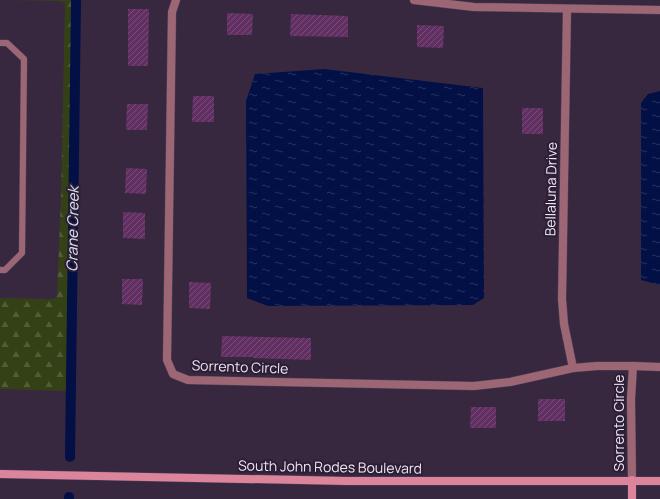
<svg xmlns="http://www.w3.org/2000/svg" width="660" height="499" viewBox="0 0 660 499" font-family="Manrope,sans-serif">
	<defs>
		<pattern id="forest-firs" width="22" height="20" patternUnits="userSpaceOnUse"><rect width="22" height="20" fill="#344117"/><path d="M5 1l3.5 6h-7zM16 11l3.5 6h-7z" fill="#525c39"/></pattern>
		<pattern id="water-ripples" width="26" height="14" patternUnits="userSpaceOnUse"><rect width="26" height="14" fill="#021046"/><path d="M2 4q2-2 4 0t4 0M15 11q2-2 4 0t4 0" fill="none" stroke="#273361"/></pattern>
		<pattern id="building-hatch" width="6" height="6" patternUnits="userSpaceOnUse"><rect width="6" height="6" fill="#622f62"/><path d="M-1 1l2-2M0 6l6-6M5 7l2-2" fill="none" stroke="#794d79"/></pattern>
	</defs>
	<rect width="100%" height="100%" fill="#37283f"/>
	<!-- forest -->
	<polygon fill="url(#forest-firs)" points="8,0 76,0 77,18 67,391 0,389 0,298 53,299 55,298 57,296 61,197 65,4 63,2 60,1"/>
	<!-- water -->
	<g fill="url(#water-ripples)">
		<polygon points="324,69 483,88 484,298 473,305 268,306 247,298 246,101 255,74"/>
		<polygon points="660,91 660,285 641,280 641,103 648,94"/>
	</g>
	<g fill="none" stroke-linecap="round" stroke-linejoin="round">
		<!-- canal -->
		<g stroke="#021046" stroke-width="10">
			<polyline points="70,457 76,0"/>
			<polyline points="69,499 69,497"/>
		</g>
	</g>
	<!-- building -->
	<g fill="url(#building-hatch)">
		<polygon points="128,9 149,9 148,66 128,66"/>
		<polygon points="227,13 253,14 252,35 227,35"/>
		<polygon points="291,14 348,16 348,37 290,36"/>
		<polygon points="417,25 444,26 443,48 417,47"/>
		<polygon points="193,96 214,96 214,122 192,122"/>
		<polygon points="127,104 148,104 147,130 126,130"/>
		<rect x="522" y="108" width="21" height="26"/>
		<polygon points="126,168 147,169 146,194 125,193"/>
		<polygon points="123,212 145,213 145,239 123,238"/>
		<polygon points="122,279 143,279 142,305 122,304"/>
		<polygon points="189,282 211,283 210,309 189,308"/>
		<polygon points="222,336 311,338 311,360 253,358 253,357 221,357"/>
		<rect x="538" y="399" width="27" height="22"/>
		<polygon points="471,407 496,407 496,428 470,428"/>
	</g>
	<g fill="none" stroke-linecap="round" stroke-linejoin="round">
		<defs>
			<polyline id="lane" points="0,43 7,43 24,59 22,253 5,270 0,270"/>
			<g id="street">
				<polyline points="176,0 172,12 167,360 173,374 188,380 474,386 510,382 573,368 597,366 633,366 660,367"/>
				<polyline points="414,0 474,7 660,10"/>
				<polyline points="567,9 562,299 564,324 573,368"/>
				<polyline points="632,480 631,399 633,366"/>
			</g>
			<g id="secondary">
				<polyline points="0,474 347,481 660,481"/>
				<polyline points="632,499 632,480"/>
			</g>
		</defs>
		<!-- lane casing -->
		<use href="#lane" stroke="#514358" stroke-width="7"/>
		<!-- street casing -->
		<use href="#street" stroke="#514358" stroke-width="9"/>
		<!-- secondary casing -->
		<use href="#secondary" stroke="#514358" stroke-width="9"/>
		<!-- lane -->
		<use href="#lane" stroke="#9d6675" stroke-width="6"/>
		<!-- street -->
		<use href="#street" stroke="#9d6675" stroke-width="8"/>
		<!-- secondary -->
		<use href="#secondary" stroke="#dc849c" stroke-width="8"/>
	</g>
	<g text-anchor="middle" stroke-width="4" stroke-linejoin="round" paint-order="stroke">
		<!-- street labels -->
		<g font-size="14" fill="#efe6f5" stroke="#2c1e35">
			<text transform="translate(551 189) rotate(-89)" y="5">Bellaluna Drive</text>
			<text transform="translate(240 367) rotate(2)" y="5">Sorrento Circle</text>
			<text transform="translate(619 423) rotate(-90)" y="5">Sorrento Circle</text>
			<text transform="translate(330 467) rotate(1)" y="5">South John Rodes Boulevard</text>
		</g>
		<!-- water labels -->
		<g font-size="15" font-style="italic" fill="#d8e1f3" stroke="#2c1e35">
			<text transform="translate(73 229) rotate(-89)" y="5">Crane Creek</text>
		</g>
	</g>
</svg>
